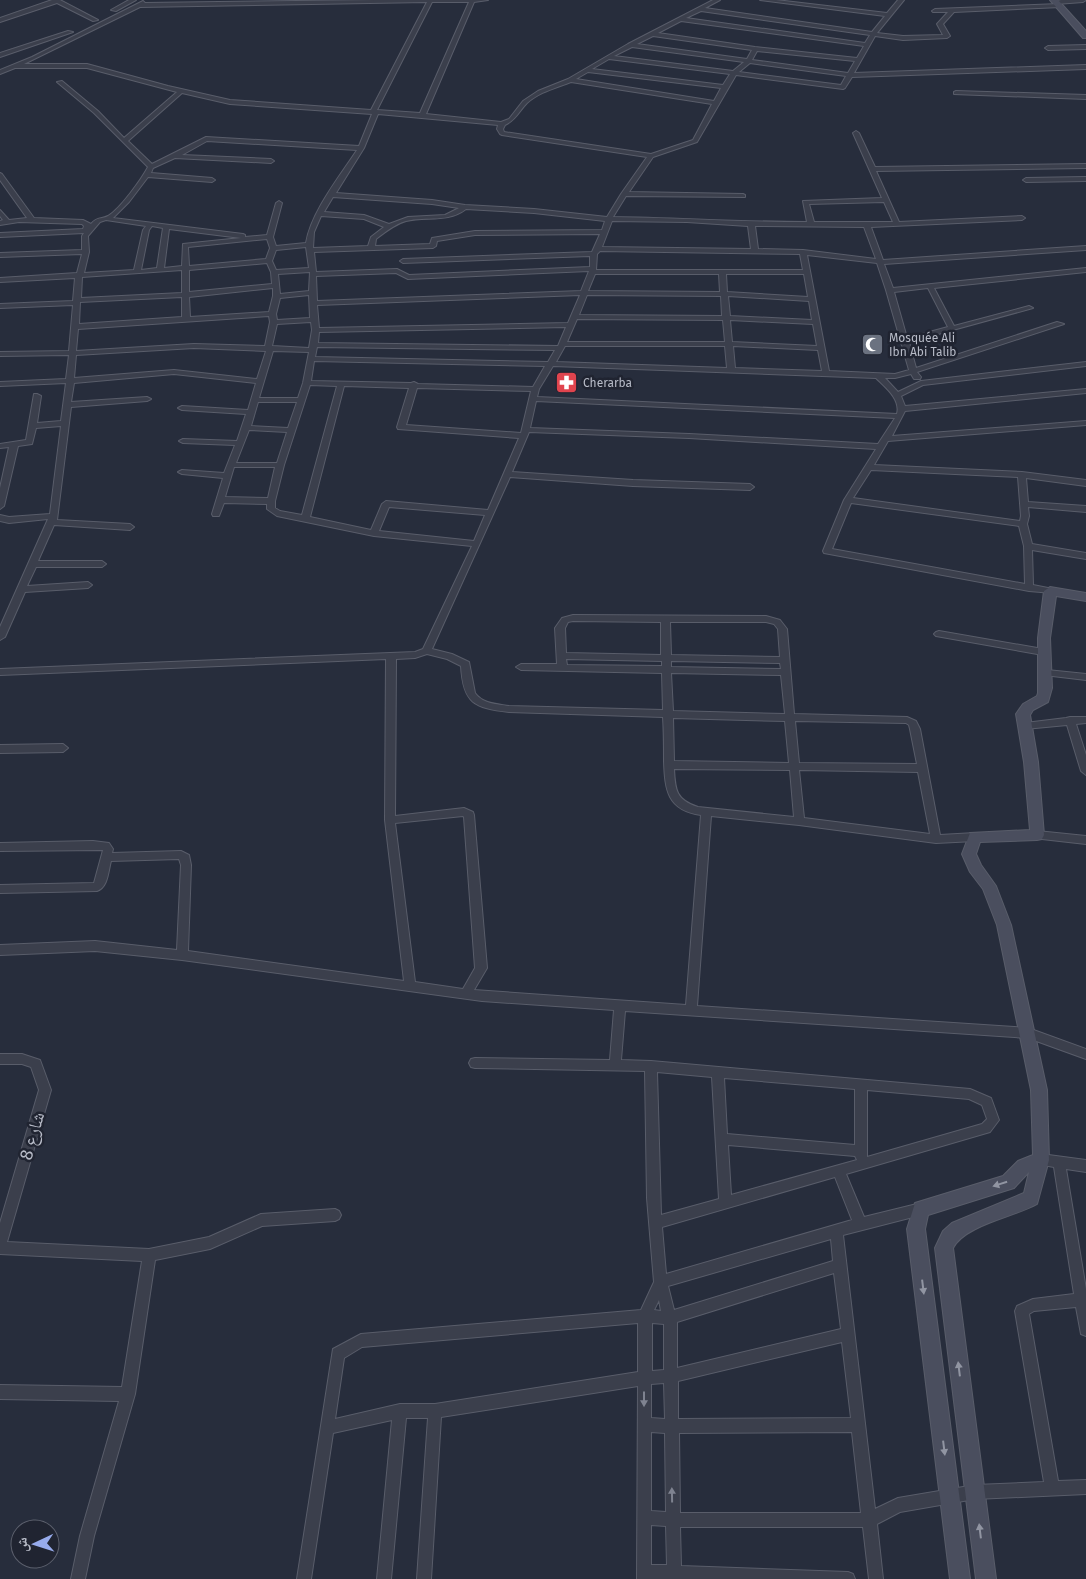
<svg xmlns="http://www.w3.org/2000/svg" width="1086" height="1579" viewBox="0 0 1086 1579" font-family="'Fira Sans','Noto Naskh Arabic',sans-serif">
	<rect width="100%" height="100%" fill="#272d3c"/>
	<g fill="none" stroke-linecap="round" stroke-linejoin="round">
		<defs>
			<g id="street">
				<polygon points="52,0 60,0 98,20 93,21 57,3 0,22 0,18"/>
				<polygon points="129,0 136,0 116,11 111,10"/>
				<path d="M374 0H488L474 2 426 114 501 122 509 119 523 101 538 91 568 79 628 44 713 0H720L705 8 872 32 885 16 760 0H776L887 13 898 0H904L877 33 903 36 943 35 937 24 948 12H933L932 11 935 9 1059 4 1062 6 1061 7 954 12 943 24 950 36 947 38 903 40 875 36 854 73 1086 65V69L852 77 845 88 843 89 736 75 697 142 653 157 629 192 743 194 745 195V197L626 196 613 217C678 218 743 222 807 222L803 201 882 198 853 133 856 131 859 133 875 167 1086 164V168L876 171 899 222 1022 216 1025 218 1022 220 871 227 883 260 1086 246V250L884 264 893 288 1086 268V272L934 288 954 326 1029 306 1033 308 909 342 916 368 1057 322 1064 324 917 372 921 377 920 379H914L911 374 895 378H885L898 392 921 381 1086 362V366L923 385 901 396 905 406 1086 389V393L905 411 892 436 1086 421V425L888 441 874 465 1022 472 1086 480V486L1026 478 1028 502 1086 506V512L1028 507 1029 516 1027 524 1032 544 1086 553V559L1032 550 1033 585 1053 589 1054 591 1053 593 1029 591 824 553 823 551 844 500 876 449 689 438 529 432 512 472 633 480 750 484 754 487 750 490 633 486 510 477 432 649 452 654 469 662 475 693C483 704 497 704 509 706L663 710 662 673 521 670 516 667 521 664H557L555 628 562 618 573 615 766 616 780 620 787 629 794 714 907 717 916 721 920 729 940 835 975 833 979 834 980 837 979 840 975 841 936 843 799 825 711 816 697 1006 1028 1028 1086 1049V1059L1028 1038 625 1011 621 1060 651 1061 970 1089 991 1098 999 1120 990 1132 846 1174 864 1217 921 1203 925 1205 927 1209 925 1213 921 1215 843 1235 875 1509 898 1498 975 1485 1044 1482 1015 1311 1017 1306 1033 1299 1074 1294 1054 1167 1037 1164 1035 1160 1037 1156 1041 1154 1086 1160V1172L1066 1169 1086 1289V1336L1081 1334 1076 1307 1034 1311 1029 1314 1058 1481 1086 1480V1494L975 1499 900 1512 877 1524 883 1579H869L863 1527H680L681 1566 848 1572 853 1574 855 1579H637L638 1386 441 1417 431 1579H417L428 1418H406L391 1579H377L392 1420 333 1433 311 1579H297L333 1349 361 1334 641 1310 654 1282 647 1198 645 1071 475 1068 471 1067 469 1063 471 1059 475 1058 610 1060 614 1010 482 1001 182 960 95 951 0 955V945L95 941 177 950 181 865 179 859 111 861C108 872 108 887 97 891L0 893V885L94 883 103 850 0 851V843L93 841 109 843 113 849 112 853 181 851 189 855 191 865 188 951 404 981 385 820 386 659 0 675V669L415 652 423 649 472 546 374 536 277 516 267 509V504L224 503 219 516H213L212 514 223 478 182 474 178 472 182 470 224 473 235 445 183 443 179 441 183 439 237 441 246 414 182 410 178 408 182 406 248 410 256 383 174 374 74 383 71 402 147 397 151 399 147 401 71 407 57 520 130 524 134 527 130 530 54 525 38 561H102L106 564 102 567H36L27 586 88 582 92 585 88 588 25 592 5 637 0 640V627L48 519 9 523 0 521V515L9 517 50 514 61 426 36 428 32 444 18 446 4 506 0 509V488L9 447 0 448V444L26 440 34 394H37L41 396 37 423 61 421 66 383 0 386V382L66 379 69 355 0 356V352L69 351 73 305 0 308V304L73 301 75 278 0 282V278L77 273 82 254 0 257V253L82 250V236L84 233 0 237V233L83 229 84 226 82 224 19 222 0 225V221L3 220 0 216V210L9 220 27 218 0 180V173L2 174 34 218 83 220 91 224C98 216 100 220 108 216 120 209 141 180 148 167L94 113 57 82 62 81 98 111 124 138 177 92 87 68H15L0 74V70L32 57 143 1 145 3ZM427 2 371 110 230 100 168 86 87 64H24L140 7ZM432 2H469L420 113 377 110ZM701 11 870 35 865 43 686 18ZM681 21 864 46 857 58 755 47 658 33ZM653 36 752 50 747 59 637 44ZM632 47 744 62 733 71 614 56ZM757 51 855 61 848 73 752 60ZM609 59 730 74 723 85 592 69ZM750 63 846 76 841 85 739 72ZM588 72 721 88 714 101 576 79ZM571 82 712 104 693 140 651 154 504 132 503 129 505 125C516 120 519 111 527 103 539 92 556 88 571 82ZM182 93 230 104 372 114 359 146 206 137 152 164 128 141ZM378 114 498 125 497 129 500 134 502 135 647 157 621 194 607 217 534 209 465 205 432 200 336 193 364 148ZM207 141 357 150C340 176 311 212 306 243L276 246 273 237 282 203 279 201 276 203 267 235 245 237V235L243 234 113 218 129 202 148 177 212 182 215 180 212 178 151 173 153 168 175 158 271 163 274 161 271 159 182 155ZM333 197 432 204 459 208 445 215 408 217 389 224 364 215 324 212ZM884 202 893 222H814L809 204ZM466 209 534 213 605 221 602 230 475 231 432 238 430 244 375 246 376 239C385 232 395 224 406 221 427 216 448 223 466 209ZM321 216 364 219 384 227 371 237 368 246 313 248 314 232ZM106 220 146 226 143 230 134 270 84 273 89 252 88 236 100 222ZM612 221 687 222 748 226 751 249 602 247ZM152 226 163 228 157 268 141 270 149 230ZM755 226 864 227 876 259 803 250 758 249ZM169 229 241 238 183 244 182 266 164 268ZM600 234 592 252 403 259 400 261 403 263 590 256V267L409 275 397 269 316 272 314 252 433 248 436 246 437 241 475 235ZM267 239 270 248 266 259 189 266 188 247ZM306 247 309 268 276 270 272 261 276 250ZM600 251 800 254 803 270H596L597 254ZM807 255 877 263 886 290 909 370 895 374 829 371ZM267 263 271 272 272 284 189 292V270ZM182 270V293L81 298 82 277ZM589 271 581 291 317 301 316 276 396 273 408 279ZM310 272 309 291 280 294 278 274ZM595 274H719L720 292 588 291ZM726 274H804L808 297 727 292ZM273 288V296L269 312 190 317 189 297ZM928 288 948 327 907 338 894 292ZM309 295 310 318 277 320 276 314 280 298ZM580 295 568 323 319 328 317 305ZM587 295 721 296 722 316 579 315ZM728 296 809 301 812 320 730 316ZM182 297V317L79 324 80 302ZM269 316 270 322 265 346 194 344 76 351 78 329ZM577 319 723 320 725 342H567ZM730 320 813 324 817 346 732 342ZM311 322 312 330 309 348 272 346 277 324ZM566 327 558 346 318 343 319 332ZM565 346H725L727 368 556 362ZM733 346 818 350 822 371 735 368ZM317 347 555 350 548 362 315 357ZM194 348 266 351 257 379 174 370 74 378 76 355ZM273 351 309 352 303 383 298 398H259ZM314 361 545 366 533 387 418 384 414 382 411 383 311 381ZM553 366 876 378C885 387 901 399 897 414L537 397 539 389ZM310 385 337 386 302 515 280 511 275 508V501L284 465ZM344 386 409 388 397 427 398 429 519 438 488 510 386 501 382 504 371 530 310 517ZM417 388 531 391 521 433 406 425ZM536 401 895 418 878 444 689 434 530 428ZM258 402H297L288 428 251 426ZM249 430 287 432 277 463H236ZM234 467H275L268 498 225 497ZM871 470 1018 477 1021 516 1020 521 853 498ZM851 503 1019 526 1024 546 1025 584 832 549ZM389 507 485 515 474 541 379 531ZM573 621 661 622V655L566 653 565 628 568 622ZM670 622H766L774 624 778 629 780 657 671 655ZM427 654 447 659 461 666C463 703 474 708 509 712L663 717C664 732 664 746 664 761 665 790 667 810 701 815L686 1005 474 990 487 968 474 815 473 812 464 808 395 816 396 659 415 658ZM566 659 662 661V666L567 665ZM671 661 780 663 781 669 671 667ZM671 673 781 675 785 714 673 711ZM673 718 785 721 789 763 674 761ZM795 721 906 723 909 725 910 729 917 764 799 763ZM674 769 790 770 794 817 698 807C676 800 675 790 674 769ZM799 770 918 772 930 834 804 818ZM463 816 464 817 475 968 463 989 415 982 395 823ZM657 1072 712 1077 719 1199 661 1215ZM724 1078 855 1089V1145L727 1134ZM867 1090 969 1099 982 1105 987 1119 982 1124 867 1157ZM728 1145 855 1156 857 1160 731 1195ZM835 1177 852 1220 666 1274 662 1227ZM831 1239 833 1261 674 1310 668 1286ZM834 1273 841 1329 677 1368V1322ZM659 1300 661 1311 654 1310ZM638 1323V1372L435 1404H400L335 1419 344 1358 362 1347ZM652 1323 664 1324V1370L652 1371ZM842 1342 851 1418 678 1419V1381ZM664 1383 665 1419 651 1418V1384ZM651 1432 665 1433 666 1512 651 1511ZM852 1432 861 1513H680L679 1433ZM651 1525 666 1526 667 1565H651Z"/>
				<polygon points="1061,0 1086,0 1083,2 1056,4 1053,2"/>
				<polygon points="68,31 73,32 0,57 0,53"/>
				<polygon points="1086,45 1086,49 1048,50 1045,48 1048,46"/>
				<polygon points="956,91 1086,95 1086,99 954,94 954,92"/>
				<polygon points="1086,177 1086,181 1026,182 1023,180 1026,178"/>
				<polygon points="939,631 1043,649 1048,652 1043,655 936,636 934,634 936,632"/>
				<polygon points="1047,670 1086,674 1086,680 1044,675 1042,673 1044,671"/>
				<polygon points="1070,717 1086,717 1086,723 1076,724 1086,755 1086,775 1081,771 1067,725 1025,729 1020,726 1025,723 1066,718"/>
				<polygon points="63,744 68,748 63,752 0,753 0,745"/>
				<polygon points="1037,831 1086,836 1086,844 1033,838 1032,835 1033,832"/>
				<polygon points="0,1054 22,1054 40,1060 51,1090 7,1242 149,1249 209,1237 261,1214 335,1209 339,1211 341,1215 339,1219 335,1221 262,1226 210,1249 155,1260 135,1394 94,1536 85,1579 71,1579 80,1536 119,1401 0,1399 0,1385 122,1387 142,1261 0,1254 0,1223 39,1090 31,1067 22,1064 0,1064"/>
			</g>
			<g id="secondary">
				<polygon points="1050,0 1058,0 1086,31 1086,38 1083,38"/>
				<path d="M1050 587 1086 593V601L1056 596 1050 638 1052 688 1048 702 1033 710 1030 715 1038 762 1044 835 1042 839 1037 840 980 842 976 854 981 865 996 886 1011 925 1047 1090 1049 1160 1037 1204C1014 1217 965 1225 953 1248L996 1579H976L935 1248 943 1231 952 1223 1024 1193 1029 1172 1014 1188 928 1215 925 1229 970 1579H950L907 1229 915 1203 1003 1176 1018 1161 1033 1155 1031 1090 997 925 983 889 970 872 962 854 970 833 1030 830 1024 762 1016 714 1023 704 1037 696 1038 693V638L1044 591Z"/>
			</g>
		</defs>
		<!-- street casing -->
		<use href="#street" stroke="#595d6a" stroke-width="2"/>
		<!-- secondary casing -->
		<use href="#secondary" stroke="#595d6a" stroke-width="2"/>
		<!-- street -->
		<use href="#street" fill="#3b3f4c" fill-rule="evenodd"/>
		<!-- secondary -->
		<use href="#secondary" fill="#4a4e5e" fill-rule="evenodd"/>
	</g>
	<!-- one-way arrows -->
	<defs><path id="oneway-solid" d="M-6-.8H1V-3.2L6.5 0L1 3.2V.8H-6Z" transform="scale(1.25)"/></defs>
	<g fill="#9195a2">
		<use href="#oneway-solid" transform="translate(1000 1184) rotate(162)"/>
		<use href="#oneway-solid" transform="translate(923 1287) rotate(83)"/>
		<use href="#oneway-solid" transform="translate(959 1369) rotate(-97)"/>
		<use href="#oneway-solid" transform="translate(944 1448) rotate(83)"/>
		<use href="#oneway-solid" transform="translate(980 1531) rotate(-97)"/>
	</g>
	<g fill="#7f8390">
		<use href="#oneway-solid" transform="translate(644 1399) rotate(90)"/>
		<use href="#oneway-solid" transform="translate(672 1495) rotate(-91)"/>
	</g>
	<!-- icons -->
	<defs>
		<symbol id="mosque-square" viewBox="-11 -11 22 22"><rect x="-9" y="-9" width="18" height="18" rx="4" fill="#6b7280" stroke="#202431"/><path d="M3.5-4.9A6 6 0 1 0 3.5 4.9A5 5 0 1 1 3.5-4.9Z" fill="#fff"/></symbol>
		<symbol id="pharmacy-square" viewBox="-11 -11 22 22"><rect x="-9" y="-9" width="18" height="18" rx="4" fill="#e0444e" stroke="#202431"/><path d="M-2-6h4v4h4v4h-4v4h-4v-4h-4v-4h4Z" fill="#fff"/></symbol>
	</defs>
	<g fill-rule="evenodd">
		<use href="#mosque-square" x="860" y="332" width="25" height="25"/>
		<use href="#pharmacy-square" x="554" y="370" width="25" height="25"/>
	</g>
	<g text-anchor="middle" stroke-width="5" stroke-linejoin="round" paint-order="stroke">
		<!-- far-poi labels -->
		<g font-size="12" fill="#b7bbc7" stroke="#202431" text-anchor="start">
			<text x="889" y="342">Mosquée Ali<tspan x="889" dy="14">Ibn Abi Talib</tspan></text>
			<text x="583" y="387">Cherarba</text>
		</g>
		<!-- near-street labels -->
		<g font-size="18" fill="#b7bbc7" stroke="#202431">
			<text transform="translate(32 1136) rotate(-74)" y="6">شارع 8</text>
		</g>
	</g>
	<!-- north arrow -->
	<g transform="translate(35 1544) rotate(266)"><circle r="24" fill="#202431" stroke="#5c606d"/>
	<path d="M0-4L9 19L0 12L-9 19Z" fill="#97abec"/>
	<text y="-8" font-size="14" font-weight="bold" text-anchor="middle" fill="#b7bbc7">ش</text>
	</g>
</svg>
